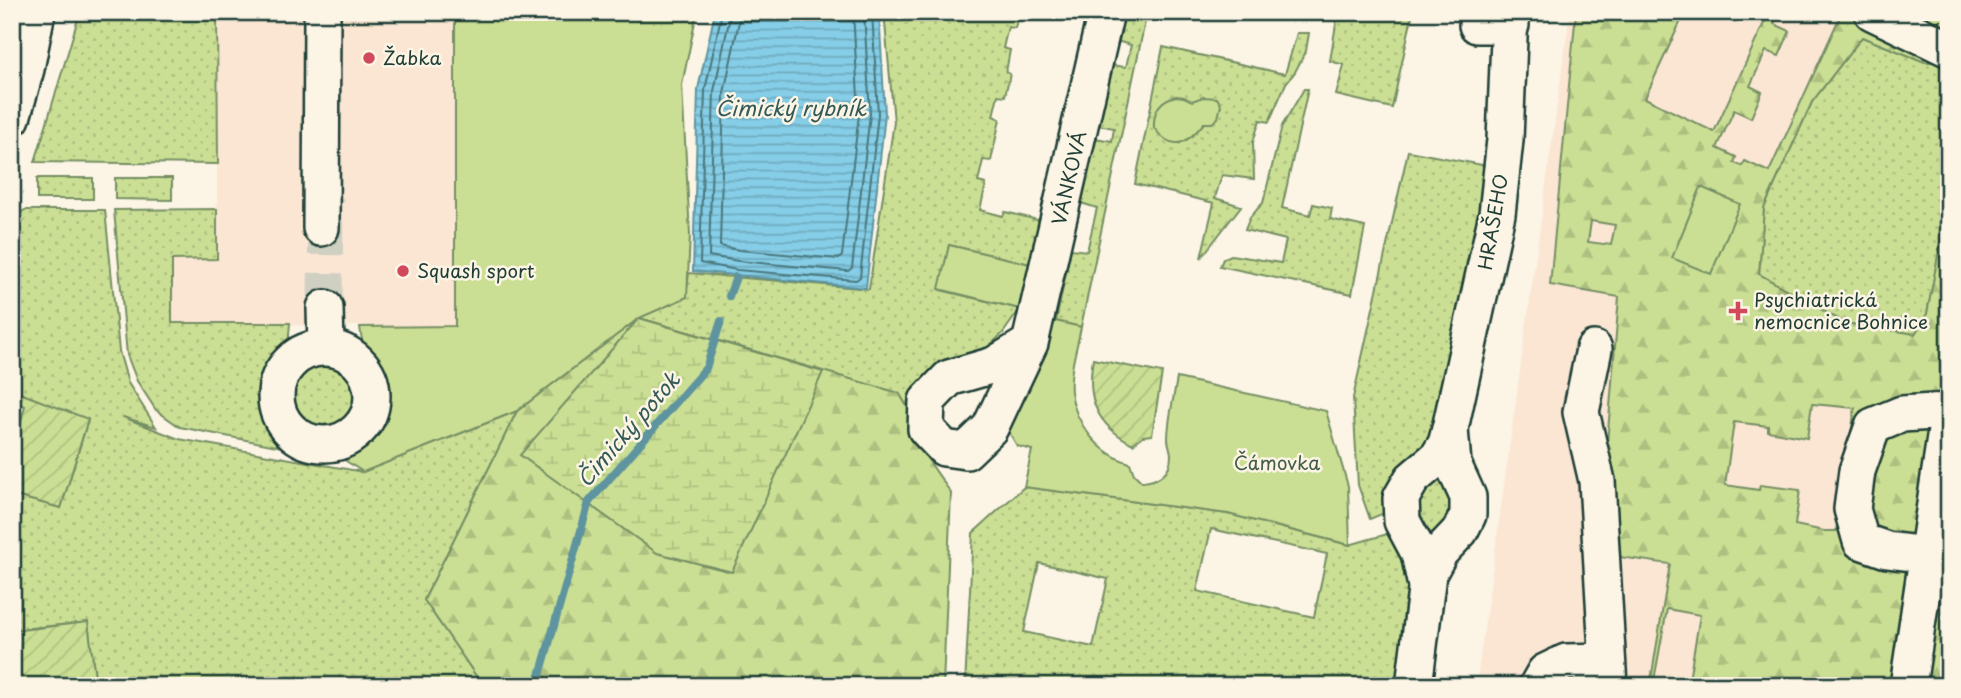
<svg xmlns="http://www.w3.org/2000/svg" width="1961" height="698" viewBox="0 0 1961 698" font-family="'Playpen Sans',sans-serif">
	<defs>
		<pattern id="grass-dots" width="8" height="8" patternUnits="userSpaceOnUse" patternTransform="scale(1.75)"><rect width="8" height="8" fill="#cbdf94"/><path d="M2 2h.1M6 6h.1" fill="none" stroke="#aec080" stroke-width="1.8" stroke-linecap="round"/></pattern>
		<pattern id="forest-firs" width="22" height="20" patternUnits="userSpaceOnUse" patternTransform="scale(1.75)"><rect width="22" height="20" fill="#cbdf94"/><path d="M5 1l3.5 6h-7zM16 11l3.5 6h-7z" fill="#aec080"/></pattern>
		<pattern id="wetland-marsh" width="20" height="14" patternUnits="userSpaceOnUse" patternTransform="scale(1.75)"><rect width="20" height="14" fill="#cbdf94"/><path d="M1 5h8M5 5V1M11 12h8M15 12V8" fill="none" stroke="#aec080"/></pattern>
		<pattern id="garden-furrows" width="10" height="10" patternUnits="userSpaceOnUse" patternTransform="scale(1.75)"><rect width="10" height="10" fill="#cbdf94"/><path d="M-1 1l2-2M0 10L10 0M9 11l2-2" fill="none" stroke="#aec080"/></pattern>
		<pattern id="water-rules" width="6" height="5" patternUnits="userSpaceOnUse" patternTransform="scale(1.75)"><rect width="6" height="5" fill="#86cee7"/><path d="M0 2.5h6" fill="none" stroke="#6da8bc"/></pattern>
	</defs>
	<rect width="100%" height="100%" fill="#fcf5e5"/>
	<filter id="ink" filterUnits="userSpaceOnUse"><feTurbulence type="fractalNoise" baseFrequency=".0143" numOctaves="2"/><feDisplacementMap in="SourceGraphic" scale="14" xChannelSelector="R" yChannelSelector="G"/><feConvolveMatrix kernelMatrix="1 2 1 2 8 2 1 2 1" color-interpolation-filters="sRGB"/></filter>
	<g filter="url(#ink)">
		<!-- built -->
		<g fill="#fae6d3">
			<polygon points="217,12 455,12 455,327 172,324 172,260 217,259"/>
			<polygon points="1570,12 1949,12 1949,686 1476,686"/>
		</g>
		<!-- grass -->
		<g fill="url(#grass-dots)" stroke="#758e64" stroke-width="2" fill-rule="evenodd">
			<polygon points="80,12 217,12 218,164 35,162"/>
			<polygon points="884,12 1019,12 1015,28 1008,27 1003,48 1010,50 1006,72 1010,74 1005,96 998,95 993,116 1000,119 991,161 983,160 978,182 986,184 980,210 1003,216 1005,212 1042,221 1030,264 949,245 940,290 1020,309 1003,333 988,347 989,353 911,413 899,393 639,318 686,297 689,273 869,289 894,122"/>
			<polygon points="1121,12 1147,12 1081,327 1056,321 1071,249 1087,251 1097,208 1081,203 1095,138 1112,141 1114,128 1098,125 1110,65 1126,67 1131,45 1116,41"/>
			<polygon points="1323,12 1413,12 1392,108 1336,95 1344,65 1330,61 1337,18 1323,14"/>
			<polygon points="1297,33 1309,33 1306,51 1295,72 1286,83 1269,122 1260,120 1253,142 1254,179 1222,175 1215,198 1241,206 1201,258 1214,203 1135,184 1163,47 1285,74"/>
			<polygon points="1862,37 1925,62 1949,61 1949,198 1927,314 1915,334 1845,323 1759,274 1764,208 1812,102"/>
			<polygon points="1304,89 1308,89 1282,208 1310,215 1313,204 1332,208 1330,219 1365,227 1352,294 1220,266 1223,259 1231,255 1281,263 1286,240 1245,230 1250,217 1263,203 1282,126"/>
			<polygon points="1408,151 1493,167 1432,440 1389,511 1370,519 1358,485 1353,398"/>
			<rect x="37" y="178" width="56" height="21"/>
			<polygon points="115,178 172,178 172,200 115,199"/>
			<path d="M217 209V259L172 260V323H290C289 334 289 345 285 356 281 368 270 376 268 390 266 401 270 411 274 421 287 450 316 453 343 452V459L180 427 156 410 137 381 127 355 114 210Z"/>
			<polygon points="25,210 105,210 119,351 128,383 156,427 123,417 179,439 363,472 517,411 424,600 483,686 96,686 88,622 12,630 12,495 61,508 88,420 12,390 12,218"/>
			<circle cx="324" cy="397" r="37"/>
			<polygon points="1440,471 1452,504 1444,521 1431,534 1420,518 1415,502"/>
			<path d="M1024 487 1228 514 1349 545 1391 533 1409 574 1398 686H965L973 533ZM1211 529 1327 554 1314 617 1197 591ZM1039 563 1108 579 1093 647 1024 632Z"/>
		</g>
		<!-- forest -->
		<g fill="url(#forest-firs)" stroke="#758e64" stroke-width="2" fill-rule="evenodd">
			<path d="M1576 12H1685L1645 98 1714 132 1769 12H1778L1774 24 1790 31 1779 56 1766 51 1750 86 1762 92 1751 118 1734 110 1717 148 1736 157 1734 163 1742 166 1745 161 1769 172 1842 12H1949V61L1925 62 1862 37 1812 102 1764 208 1759 274 1845 323 1915 334 1927 314 1949 198V686H1688L1700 615 1667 609 1653 686H1650L1670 564 1598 554 1619 297 1550 285ZM1591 221 1615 225 1611 245 1588 242ZM1812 404 1855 408 1836 531H1824L1795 525 1800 490 1760 485 1759 490 1725 485 1734 422 1768 426V431L1807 438Z"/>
			<polygon points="639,318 899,393 911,413 915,441 951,493 943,686 483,686 424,600 517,411"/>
		</g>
		<!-- wetland -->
		<polygon fill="url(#wetland-marsh)" stroke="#758e64" stroke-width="2" points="639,318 823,372 732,572 657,553 520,455"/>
		<!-- park -->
		<g fill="#cbdf94" stroke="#758e64" stroke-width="2">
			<path d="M455 12H697L682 85 690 235 687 297 639 318 517 411 363 472 343 459V452C368 439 389 415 380 384 373 362 362 351 360 327L455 326Z"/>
			<path d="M1176 96 1184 97 1192 101 1203 97 1217 98 1221 105 1218 118 1212 123H1204C1187 144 1173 153 1154 128 1153 112 1159 100 1176 96Z"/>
			<polygon points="1701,187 1740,204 1711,274 1672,258"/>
			<polygon points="949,245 1030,264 1020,309 939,289"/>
			<path d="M1055 321 1081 327C1077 348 1069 371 1071 392 1075 424 1099 454 1130 463L1134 474 1142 482C1158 481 1171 473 1171 455 1171 450 1168 444 1168 439 1168 419 1174 397 1177 378L1326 411 1348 486 1350 545 1228 514 1024 487 1032 450 1017 446 1005 425 1033 373Z"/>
		</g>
		<!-- garden -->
		<g fill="url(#garden-furrows)" stroke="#758e64" stroke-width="2">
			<path d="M1093 359 1162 373 1152 435 1143 436 1133 444C1096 425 1086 399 1093 359Z"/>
			<polygon points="12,390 88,419 61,508 12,495 12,455 25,406 12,402"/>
			<polygon points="88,622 96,686 12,686 12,631"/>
		</g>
		<!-- water -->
		<polygon fill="url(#water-rules)" stroke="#5d949f" stroke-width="2" points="715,12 879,12 885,114 866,288 693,271 698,89"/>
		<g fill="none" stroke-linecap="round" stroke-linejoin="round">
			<!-- shore -->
			<g stroke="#48777c" stroke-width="2">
				<polyline points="722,12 705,90 700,263 737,270 856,280 860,277 878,114 872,12"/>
				<polyline points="731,12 714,91 709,256 738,261 848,271 852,268 870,114 864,12"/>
				<polyline points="741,12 724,93 720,246 739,250 839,259 842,256 859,114 853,12"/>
			</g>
			<!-- stream -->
			<g stroke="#5d949f" stroke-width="8">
				<polyline points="729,296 736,277"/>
				<polyline points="537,686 589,502 706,368 721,321"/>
			</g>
			<!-- minor-tunnel -->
			<polyline stroke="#d0d0c2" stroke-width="35" stroke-dasharray="35 18" stroke-linecap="butt" points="325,308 326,198"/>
			<defs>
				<g id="minor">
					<polyline points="1872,12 1949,49"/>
					<polyline points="1477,25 1511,25"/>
					<polyline points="12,118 26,69 37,12"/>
					<polyline points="321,228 322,12"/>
					<polyline points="325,308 326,347"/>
					<polyline points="1030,343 994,365 949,378 927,401 926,429 944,448 966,451 990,428 1030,343 1106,12"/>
					<circle cx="324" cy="396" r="48"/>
					<polyline points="1594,349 1581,412 1597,481 1609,686"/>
					<polyline points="1928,555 1887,550 1861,541 1852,509 1857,471 1873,426 1902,414 1949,411"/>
					<polyline points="1426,586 1419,553 1402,521 1401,498 1412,479 1438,457 1446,444 1450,429 1497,214 1505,140 1510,12"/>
					<polyline points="1414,686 1428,574 1440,552 1460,531 1468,515 1468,497 1453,464 1450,429"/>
					<polyline points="1537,686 1545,672 1566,662 1607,661"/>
					<polyline points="1908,686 1949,410"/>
				</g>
			</defs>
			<!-- minor casing -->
			<use href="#minor" stroke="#1f3d34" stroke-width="40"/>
			<!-- minor -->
			<use href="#minor" stroke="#fcf5e5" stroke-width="35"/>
		</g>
	</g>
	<!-- markers -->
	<g fill="#d1495b" stroke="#fcf5e5" stroke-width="2.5">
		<circle cx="369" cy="58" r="7"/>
		<circle cx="403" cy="271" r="7"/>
		<path d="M1734.5 300.5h7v7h7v7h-7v7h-7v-7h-7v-7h7z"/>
	</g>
	<g text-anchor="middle" stroke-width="5" stroke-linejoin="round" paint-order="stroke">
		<!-- poi labels -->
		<g font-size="19" fill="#1f3d34" stroke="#fcf5e5" text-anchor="start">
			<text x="383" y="65">Žabka</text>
			<text x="417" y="278">Squash sport</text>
			<text x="1754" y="307">Psychiatrická<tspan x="1754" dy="22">nemocnice Bohnice</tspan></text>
		</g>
		<!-- street labels -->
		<g font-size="19" fill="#1f3d34" stroke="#fcf5e5">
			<text transform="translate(1069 178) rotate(-77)" y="7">VÁNKOVÁ</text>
			<text transform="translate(1493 222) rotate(-80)" y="7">HRAŠEHO</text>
		</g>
		<!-- park labels -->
		<g font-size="19" fill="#415d47" stroke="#fcf5e5">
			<text x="1277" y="470">Čámovka</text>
		</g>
		<!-- water labels -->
		<g font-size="21" font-style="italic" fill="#345a58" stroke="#fcf5e5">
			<text x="791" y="116">Čimický rybník</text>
			<text transform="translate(629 430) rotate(-49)" y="7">Čimický potok</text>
		</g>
	</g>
	<!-- margin -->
	<rect width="1961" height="698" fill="none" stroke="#fcf5e5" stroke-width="42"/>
	<rect x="21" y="21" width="1919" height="656" fill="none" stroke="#1f3d34" stroke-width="2.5" filter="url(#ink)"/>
</svg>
